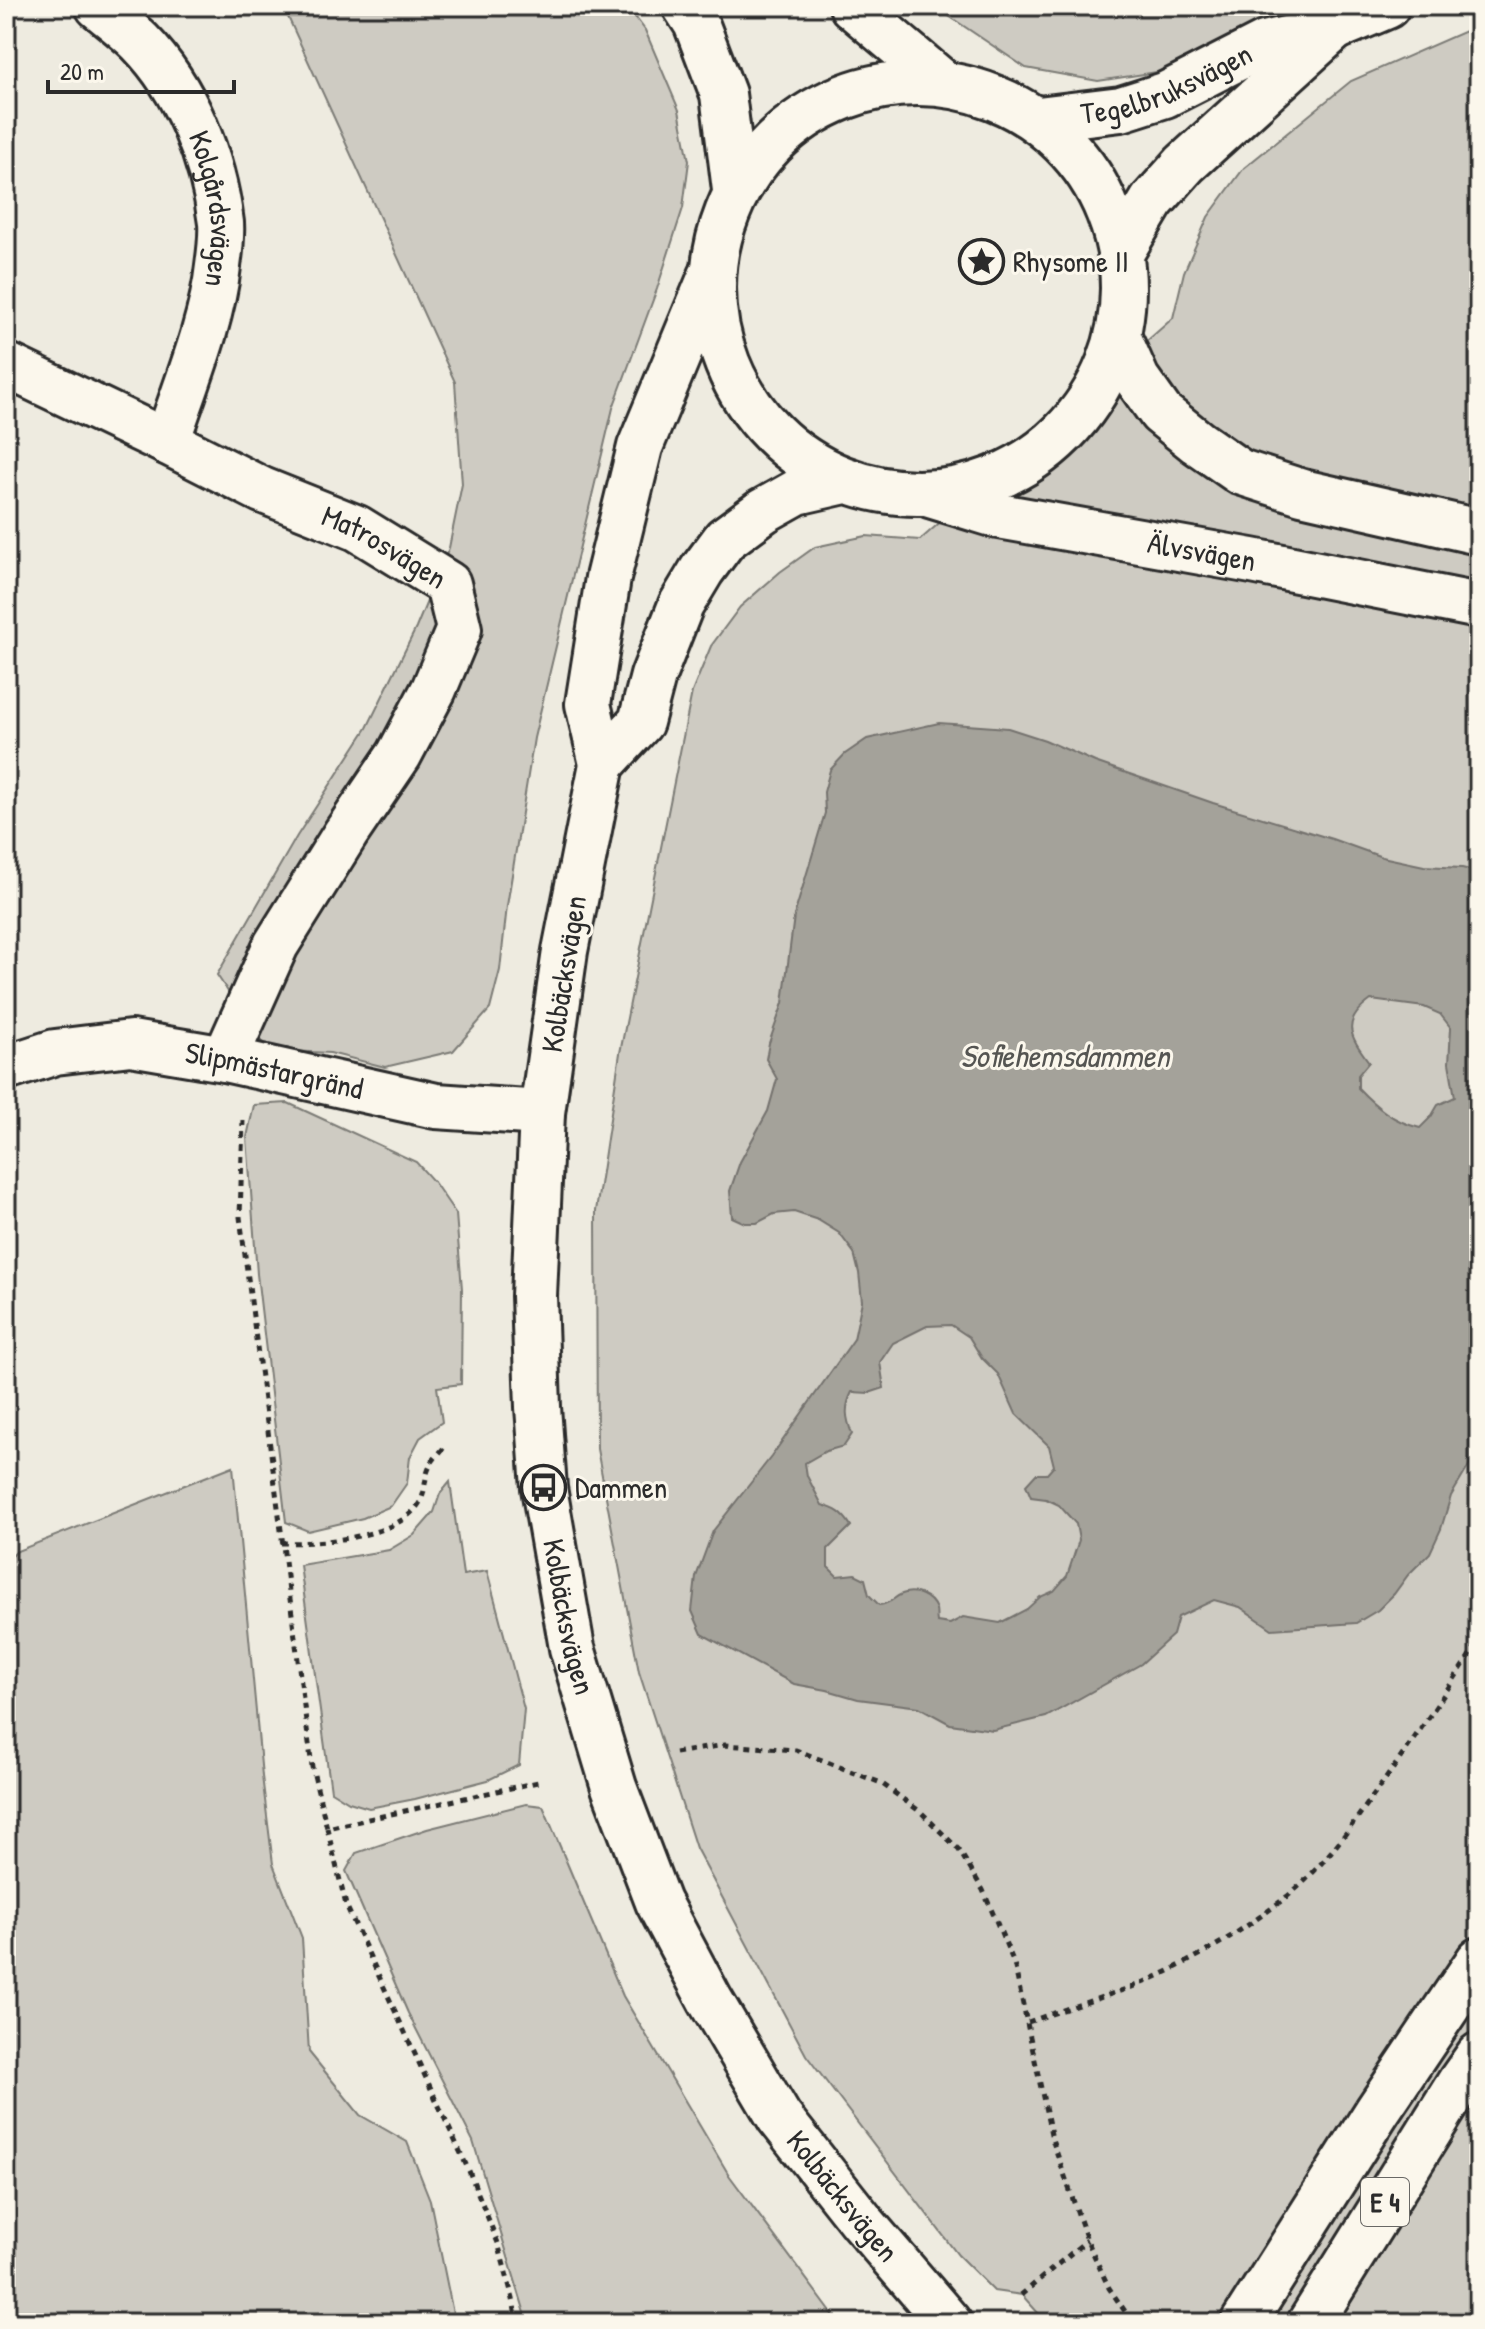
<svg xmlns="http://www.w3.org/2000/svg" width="1485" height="2329" viewBox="0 0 1485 2329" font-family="'Patrick Hand',sans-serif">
	<rect width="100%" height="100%" fill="#eeebe0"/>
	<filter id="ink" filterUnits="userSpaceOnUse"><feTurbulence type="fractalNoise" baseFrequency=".0125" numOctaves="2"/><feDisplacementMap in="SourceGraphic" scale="16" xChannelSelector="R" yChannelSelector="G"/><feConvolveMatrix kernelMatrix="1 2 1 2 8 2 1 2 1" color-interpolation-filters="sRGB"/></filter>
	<g filter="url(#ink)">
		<!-- green -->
		<g fill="#cecbc2" stroke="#7c7b76" stroke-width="2">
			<polygon points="283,6 627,6 645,30 679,110 689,161 683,208 657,289 613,408 534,738 507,906 500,970 490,1009 453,1051 385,1067 330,1053 269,1050 260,1040 217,975 297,836 367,728 416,628 449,548 462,484 455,382"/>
			<polygon points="934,6 1307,6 1301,13 1232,52 1157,72 1098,81 1026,68"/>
			<polygon points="1479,25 1479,2323 1047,2323 1022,2295 994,2291 958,2255 806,2055 696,1848 639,1672 597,1449 596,1211 620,1053 692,692 711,646 740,607 780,572 815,547 866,536 920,540 1173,318 1184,272 1208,217 1244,168 1351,81"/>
			<polygon points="288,1103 416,1162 434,1182 456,1214 462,1289 461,1384 437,1387 442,1422 420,1438 410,1457 407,1483 391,1506 363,1518 308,1531 286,1522 257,1274 247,1137 254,1105"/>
			<polygon points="233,1466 262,1776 273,1864 302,1938 309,2052 360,2115 407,2142 430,2200 455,2323 6,2323 6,1562 17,1551"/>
			<polygon points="450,1482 463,1575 487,1571 524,1709 519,1765 488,1780 415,1799 369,1808 349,1802 331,1791 300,1565 389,1550 414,1535 434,1512 440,1494"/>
			<polygon points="526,1804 543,1806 623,1996 729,2175 839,2323 528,2323 473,2141 408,2013 346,1871 356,1853 427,1829"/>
		</g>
		<!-- water -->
		<path fill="#a4a29a" stroke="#74726e" stroke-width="2" fill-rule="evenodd" d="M939 723 1008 728 1045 740 1095 762 1213 803 1332 839 1382 857 1424 866 1462 868 1479 872V1449L1451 1496 1441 1529 1430 1553 1408 1575 1394 1594 1378 1610 1356 1623 1272 1629 1240 1607 1214 1600 1178 1617 1173 1635 1141 1664 1046 1717 993 1730 950 1724 919 1707 858 1699 827 1690 794 1684 702 1634 692 1611 696 1577 713 1531 771 1457 854 1339 862 1301 859 1273 854 1253 839 1233 818 1220 794 1212 774 1214 757 1223H745L732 1217 730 1191 740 1162 768 1111 777 1079 766 1059 769 1043 783 1003 794 916 825 813 824 792 830 770 845 754 867 739ZM1371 1000 1424 1007 1440 1014 1451 1028 1449 1063 1455 1097 1438 1105 1431 1117 1420 1128C1394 1122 1376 1107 1358 1088V1075L1369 1062C1349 1035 1341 1022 1371 1000ZM951 1325 969 1337 982 1358 998 1374 1016 1414 1049 1446 1054 1466 1047 1474H1036L1026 1485 1031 1497 1046 1499 1059 1505 1076 1524 1079 1540 1067 1576 1054 1591 1040 1597 1027 1609 1000 1623 963 1617 950 1624 937 1622C936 1618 937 1613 936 1609 931 1596 915 1589 902 1594 892 1598 893 1603 879 1605L869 1595 865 1579 855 1574 837 1576 828 1567V1549L851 1526C843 1513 836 1509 822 1505L807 1476 805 1463 826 1451 844 1446 852 1434C846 1418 844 1408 852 1392L869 1393 884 1388 880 1362 893 1343 927 1326Z"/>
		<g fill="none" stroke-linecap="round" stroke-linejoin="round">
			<defs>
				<g id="street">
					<path id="s1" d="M98 6C112 18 127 29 140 42 186 89 213 158 221 223 222 237 220 252 218 266 212 323 185 387 167 442"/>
					<path id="s2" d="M1038 119 1121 109 1165 95 1265 44 1337 27 1387 6"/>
					<polyline points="1121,253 1152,201 1185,164 1336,27"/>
					<path id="s3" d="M6 365 167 442 262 490 357 528 448 584 459 629 434 689 399 755 346 833 276 945 225 1059"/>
					<path id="s4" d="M6 1068 55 1052 131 1043 225 1059 436 1106 542 1113"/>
				</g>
				<g id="secondary">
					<polyline points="685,6 696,23 723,94 735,190"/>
					<polyline points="852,6 942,82"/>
					<circle cx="918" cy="288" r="205"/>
					<path id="s5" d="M711 276 640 447 608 578 588 704 602 764 565 951 542 1113 534 1296 538 1407 544 1488 572 1648 614 1787 658 1902 710 2000 779 2117 862 2222 949 2323"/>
					<polyline points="1118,336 1137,379 1161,413 1197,442 1240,472 1302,492 1479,532"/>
					<path id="s6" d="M930 495 999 516 1252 561 1479 606"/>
					<polyline points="602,764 641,722 653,676 681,605 702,570 725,539 763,511 797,492 845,481"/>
				</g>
				<g id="highway">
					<polyline points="1243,2323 1378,2110 1479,1960"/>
					<polyline points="1310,2323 1460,2082 1479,2055"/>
				</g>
			</defs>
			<!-- street casing -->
			<use href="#street" stroke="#2b2b2b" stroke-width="50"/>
			<!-- secondary casing -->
			<use href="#secondary" stroke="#2b2b2b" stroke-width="50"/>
			<!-- highway casing -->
			<use href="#highway" stroke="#2b2b2b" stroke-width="50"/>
			<!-- path -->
			<g stroke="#2b2b2b" stroke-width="5" stroke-dasharray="6 6" stroke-linecap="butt">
				<polyline points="243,1120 240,1217 312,1767 327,1828 538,1782"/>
				<path d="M281 1543C319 1543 399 1539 420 1502 426 1492 424 1477 430 1466 433 1459 440 1453 445 1446"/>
				<polyline points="675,1753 725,1745 796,1750 881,1783 922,1813 959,1850 983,1890 1014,1963 1052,2139 1087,2240 1109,2288 1133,2323"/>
				<polyline points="327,1828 346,1905 469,2171 498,2243 513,2299 517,2323"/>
				<path d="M1028 2022C1062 2010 1097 1999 1132 1987 1186 1966 1239 1934 1285 1898 1321 1870 1349 1829 1376 1792 1412 1743 1446 1692 1479 1641"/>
				<polyline points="1021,2295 1087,2240"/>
			</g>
			<!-- street -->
			<use href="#street" stroke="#fbf7ec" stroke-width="44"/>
			<!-- secondary -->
			<use href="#secondary" stroke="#fbf7ec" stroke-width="44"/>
			<!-- highway -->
			<use href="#highway" stroke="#fbf7ec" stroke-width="44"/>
		</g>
	</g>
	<!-- icons -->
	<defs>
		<symbol id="sight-ring" viewBox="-11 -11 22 22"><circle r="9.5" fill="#fbf7ec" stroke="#2b2b2b" stroke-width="1.5"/><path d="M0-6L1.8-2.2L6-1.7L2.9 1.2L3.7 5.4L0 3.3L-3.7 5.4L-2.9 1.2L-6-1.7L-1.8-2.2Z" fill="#2b2b2b"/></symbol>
		<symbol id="bus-ring" viewBox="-11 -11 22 22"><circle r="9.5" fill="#fbf7ec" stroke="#2b2b2b" stroke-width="1.5"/><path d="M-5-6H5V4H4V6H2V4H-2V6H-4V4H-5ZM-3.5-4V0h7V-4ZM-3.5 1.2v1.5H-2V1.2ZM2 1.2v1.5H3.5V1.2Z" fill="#2b2b2b"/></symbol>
	</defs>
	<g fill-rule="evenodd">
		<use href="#sight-ring" x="956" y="236" width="51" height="51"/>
		<use href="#bus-ring" x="518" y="1462" width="51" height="51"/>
	</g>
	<g text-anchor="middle" stroke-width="6" stroke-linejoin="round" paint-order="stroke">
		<!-- shield labels -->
		<rect fill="#fbf7ec" stroke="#696865" stroke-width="2" x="1361" y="2178" width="48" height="48" rx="6"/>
		<g font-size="28" font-weight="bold" fill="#2b2b2b">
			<text x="1385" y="2212">E 4</text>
		</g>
		<!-- street labels -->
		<g font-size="30" fill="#2b2b2b" stroke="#fbf7ec">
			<text dy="10" stroke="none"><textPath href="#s2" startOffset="134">Tegelbruksvägen</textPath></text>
			<text dy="10" stroke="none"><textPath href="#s1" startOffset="242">Kolgårdsvägen</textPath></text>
			<text dy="10" stroke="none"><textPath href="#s3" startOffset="420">Matrosvägen</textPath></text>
			<text dy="10" stroke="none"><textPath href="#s6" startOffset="278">Älvsvägen</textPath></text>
			<text transform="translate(564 974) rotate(-81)" y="10">Kolbäcksvägen</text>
			<text dy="10" stroke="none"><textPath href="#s4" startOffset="274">Slipmästargränd</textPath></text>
			<text dy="10" stroke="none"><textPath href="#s5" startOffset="1370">Kolbäcksvägen</textPath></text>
			<text dy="10" stroke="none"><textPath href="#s5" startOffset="2018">Kolbäcksvägen</textPath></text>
		</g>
		<!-- poi labels -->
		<g font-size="30" fill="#2b2b2b" stroke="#fbf7ec" text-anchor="start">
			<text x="1013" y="272">Rhysome II</text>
			<text x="575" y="1498">Dammen</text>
		</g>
		<!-- water labels -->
		<g font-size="32" font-style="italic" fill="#555552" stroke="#fbf7ec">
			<text x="1065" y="1067">Sofiehemsdammen</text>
		</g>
	</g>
	<!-- margin -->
	<rect width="1485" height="2329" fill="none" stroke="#fbf7ec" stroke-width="32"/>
	<rect x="16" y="16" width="1453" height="2297" fill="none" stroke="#2b2b2b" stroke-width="3" filter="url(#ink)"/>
	<!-- scale -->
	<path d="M48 80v12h186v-12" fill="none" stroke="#2b2b2b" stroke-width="4"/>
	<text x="60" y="80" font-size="24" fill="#2b2b2b" stroke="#fbf7ec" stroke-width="6" paint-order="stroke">20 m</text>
</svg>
